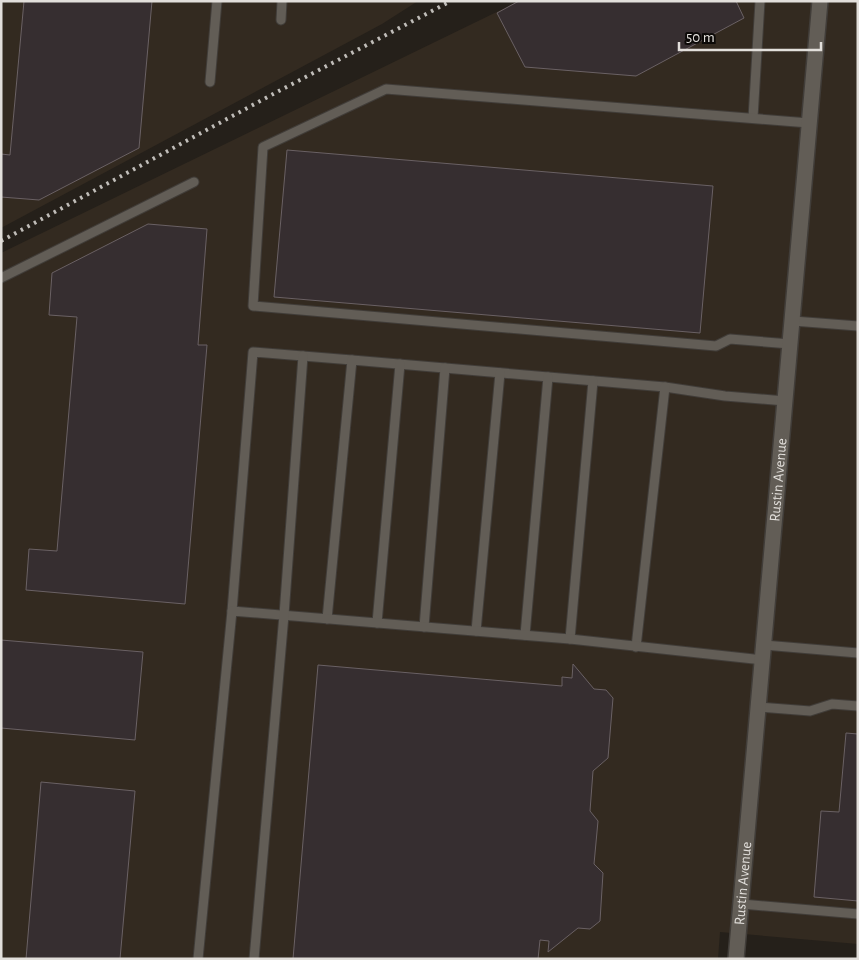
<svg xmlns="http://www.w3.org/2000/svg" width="859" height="960" viewBox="0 0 859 960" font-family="'Alegreya Sans',sans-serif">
	<rect width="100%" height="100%" fill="#25201a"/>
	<!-- built -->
	<g fill="#332a20">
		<polygon points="1,1 418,1 382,24 1,228"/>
		<polygon points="519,1 858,1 858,944 720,932 718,959 1,959 1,253"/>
	</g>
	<!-- building -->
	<g fill="#362e30" stroke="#6a6164">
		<polygon points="24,1 152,1 139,148 39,200 1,197 1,154 10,155"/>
		<polygon points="519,1 736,1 744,18 636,76 525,67 497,13"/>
		<polygon points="287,150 713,186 700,333 274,297"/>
		<polygon points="148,224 207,229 198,345 207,345 185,604 26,590 29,549 57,551 77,317 49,315 52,273"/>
		<polygon points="1,640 143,652 135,740 1,728"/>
		<polygon points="573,664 594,689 606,690 613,698 608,758 593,771 590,811 598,821 594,864 603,873 600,921 590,929 578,928 548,952 549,941 540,940 538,959 293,959 318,665 562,686 562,677 572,678"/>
		<polygon points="846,733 858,734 858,901 814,897 821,811 839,812"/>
		<polygon points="41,782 135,791 120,959 26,959"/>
	</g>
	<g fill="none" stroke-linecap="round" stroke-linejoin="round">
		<defs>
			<g id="lane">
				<polyline points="281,20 282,1"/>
				<polyline points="210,82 217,1"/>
				<polyline points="753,118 760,1"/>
				<polyline points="1,278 194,182"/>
				<polyline points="793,321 858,326"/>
				<polyline points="790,344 730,339 716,346 253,306 263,147 386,89 809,123"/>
				<polyline points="232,611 253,352 352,360"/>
				<polyline points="327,619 352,360 665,387 725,396 785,401"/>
				<polyline points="377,623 400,364"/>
				<polyline points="424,627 445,368"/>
				<polyline points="476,631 500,373"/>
				<polyline points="525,635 548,377"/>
				<polyline points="570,639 593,381"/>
				<polyline points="764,645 858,653"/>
				<polyline points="636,647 665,387"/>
				<polyline points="758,707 810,711 832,704 858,706"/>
				<polyline points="742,904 858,914"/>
				<polyline points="198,959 232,611 570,639 763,660"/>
				<polyline points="254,959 284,615 303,356"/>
			</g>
			<g id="street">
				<path id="s1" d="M736 959 820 1"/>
			</g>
		</defs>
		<!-- lane casing -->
		<use href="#lane" stroke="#413d39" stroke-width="11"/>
		<!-- street casing -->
		<use href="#street" stroke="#413d39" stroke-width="18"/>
		<!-- lane -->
		<use href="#lane" stroke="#625d56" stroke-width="9"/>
		<!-- street -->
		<use href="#street" stroke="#625d56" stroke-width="15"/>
		<!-- rail -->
		<polyline stroke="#c0bdb9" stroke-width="4" stroke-dasharray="2.5 5" stroke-linecap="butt" points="1,241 275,93 451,1"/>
	</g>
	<g text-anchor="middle" stroke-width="5" stroke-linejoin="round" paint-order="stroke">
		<!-- street labels -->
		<g font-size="15" fill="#e2dfdb" stroke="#0c0a08">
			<text dy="5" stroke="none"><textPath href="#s1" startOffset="481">Rustin Avenue</textPath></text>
			<text dy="5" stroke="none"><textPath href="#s1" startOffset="76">Rustin Avenue</textPath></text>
		</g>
	</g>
	<!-- border -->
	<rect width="859" height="960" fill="none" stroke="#e2dfdb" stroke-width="5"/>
	<!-- scale -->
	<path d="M679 42v8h142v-8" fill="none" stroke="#e2dfdb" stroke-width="2.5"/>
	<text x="686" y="42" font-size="15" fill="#e2dfdb" stroke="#0c0a08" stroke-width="4" paint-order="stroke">50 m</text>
</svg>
